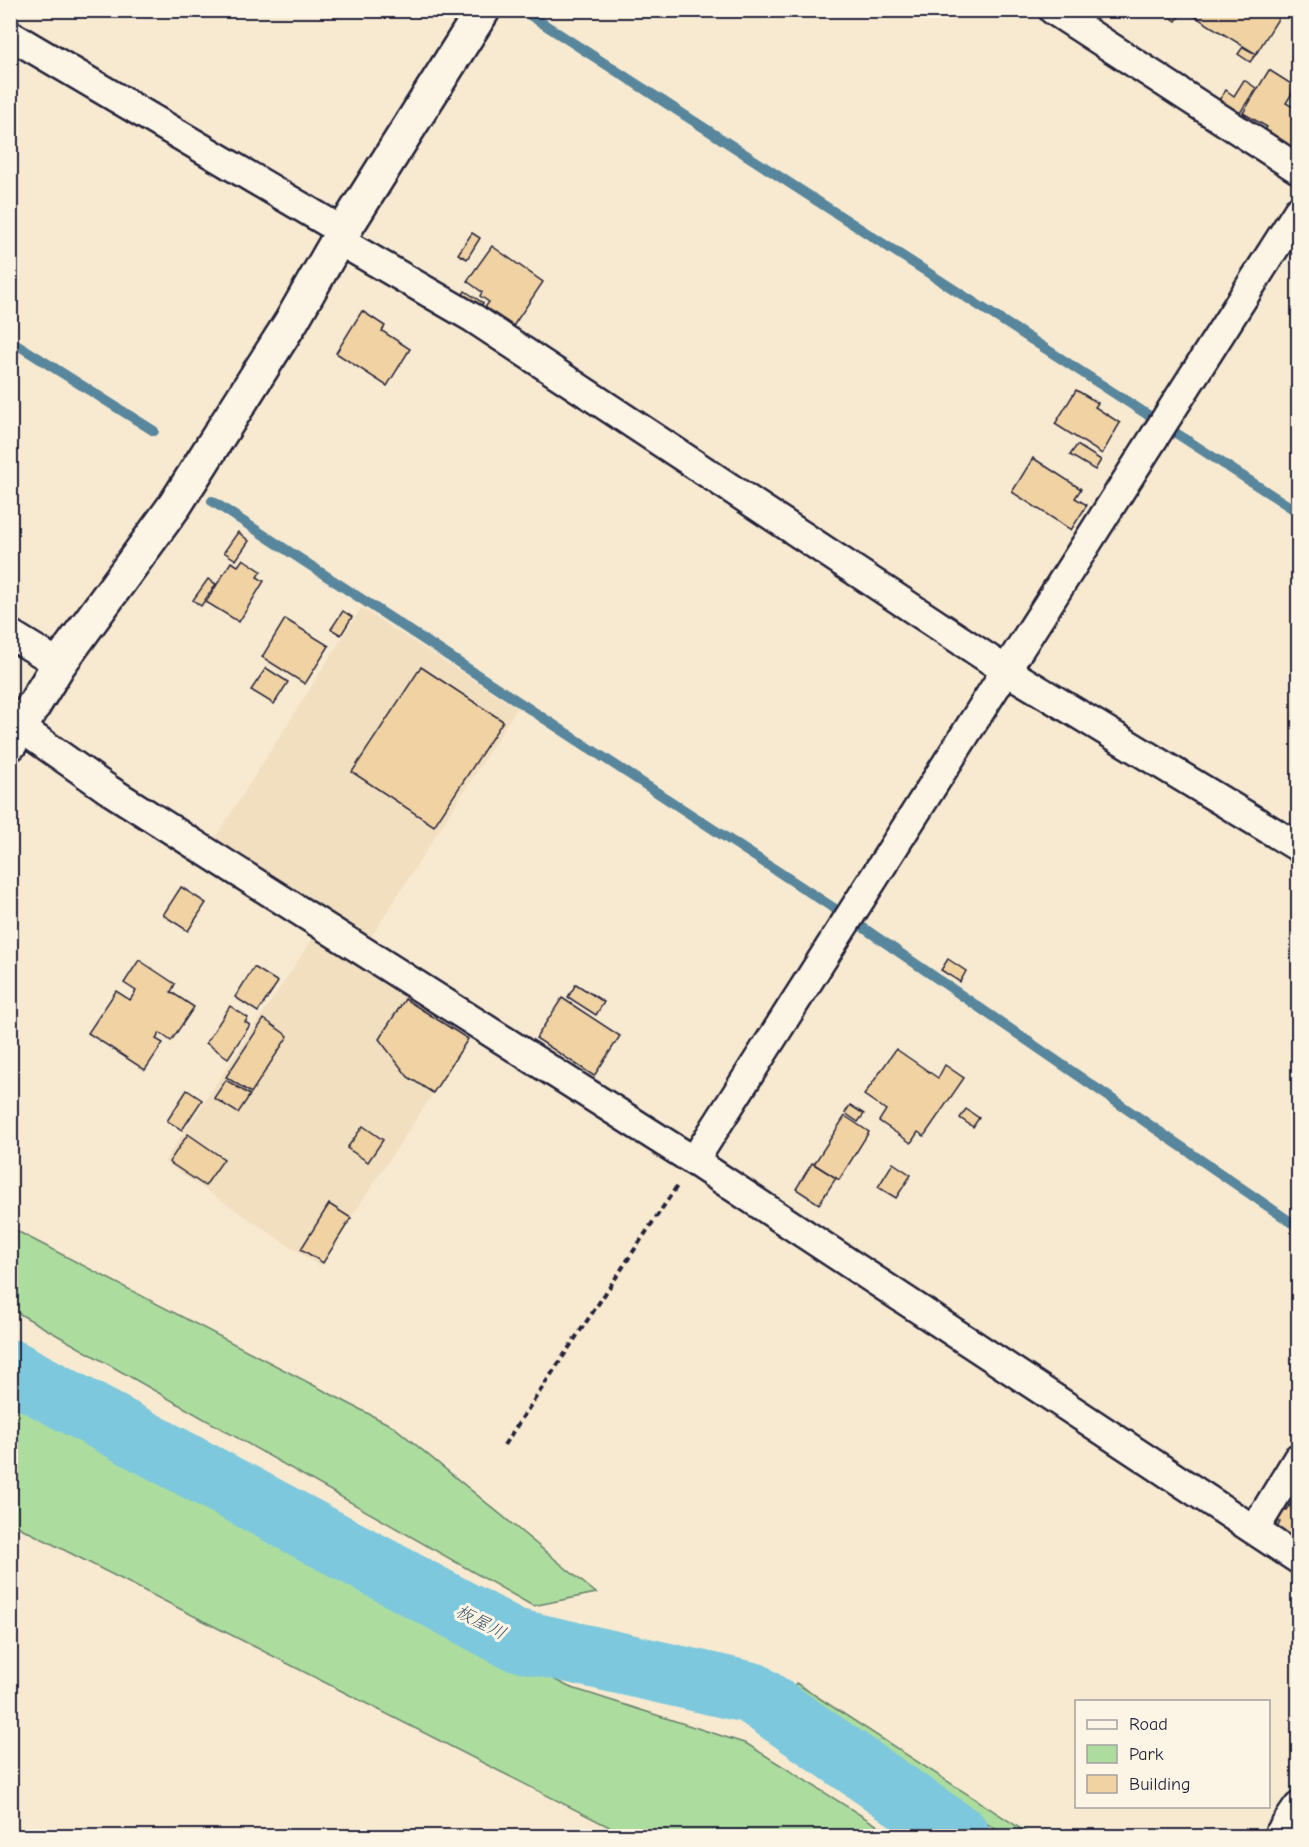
<svg xmlns="http://www.w3.org/2000/svg" width="1309" height="1847" viewBox="0 0 1309 1847" font-family="'Comic Neue','Klee One',sans-serif">
	<rect width="100%" height="100%" fill="#f8ead1"/>
	<filter id="ink" filterUnits="userSpaceOnUse"><feTurbulence type="fractalNoise" baseFrequency=".0167" numOctaves="2"/><feDisplacementMap in="SourceGraphic" scale="12" xChannelSelector="R" yChannelSelector="G"/><feConvolveMatrix kernelMatrix="1 2 1 2 8 2 1 2 1" color-interpolation-filters="sRGB"/></filter>
	<g filter="url(#ink)">
		<!-- built -->
		<g fill="#f2dfc0">
			<polygon points="361,608 517,708 368,942 212,843"/>
			<polygon points="315,935 470,1038 319,1266 164,1162"/>
		</g>
		<!-- green -->
		<g fill="#acdd9e" stroke="#67806c" stroke-width="1.5">
			<polygon points="11,1228 394,1427 596,1593 533,1606 11,1309"/>
			<polygon points="11,1403 569,1687 747,1744 894,1836 627,1836 11,1523"/>
			<polygon points="796,1683 1032,1836 1006,1836 787,1697"/>
		</g>
		<g fill="none" stroke-linecap="round" stroke-linejoin="round">
			<!-- stream -->
			<g stroke="#59869c" stroke-width="10">
				<polyline points="522,10 1298,512"/>
				<polyline points="10,340 154,431"/>
				<polyline points="212,501 858,924 1298,1227"/>
			</g>
			<!-- river -->
			<polyline stroke="#7dc8dd" stroke-width="62" points="10,1370 513,1639 752,1693 959,1836"/>
		</g>
		<!-- building -->
		<g fill="#f0d2a3" stroke="#22223b" stroke-width="1.5">
			<polygon points="1160,10 1184,10 1176,21"/>
			<polygon points="1190,10 1278,10 1281,14 1256,54 1189,13"/>
			<polygon points="1243,47 1256,54 1250,62 1238,54"/>
			<polygon points="1269,70 1296,87 1286,103 1298,110 1298,153 1264,131 1267,127 1243,113"/>
			<polygon points="1244,80 1256,88 1240,113 1219,100 1226,90 1234,96"/>
			<polygon points="472,233 480,238 467,259 458,254"/>
			<polygon points="492,246 543,282 507,335 479,316 489,302 480,296 482,292 467,281"/>
			<polygon points="465,291 483,303 477,313 459,301"/>
			<polygon points="362,311 385,326 382,331 410,349 387,386 336,353"/>
			<polygon points="1076,390 1098,403 1095,407 1120,423 1102,454 1055,424"/>
			<polygon points="1077,445 1101,460 1095,470 1070,455"/>
			<polygon points="1033,458 1081,489 1075,498 1087,505 1071,530 1012,492"/>
			<polygon points="238,532 249,541 236,560 224,552"/>
			<polygon points="243,559 261,571 257,577 264,581 239,622 206,602 231,562 238,566"/>
			<polygon points="208,579 216,584 201,606 193,600"/>
			<polygon points="343,611 352,617 341,635 331,629"/>
			<polygon points="285,619 329,646 305,684 262,657"/>
			<polygon points="421,667 503,721 434,826 352,772"/>
			<polygon points="266,668 288,682 274,704 251,690"/>
			<polygon points="181,887 206,903 188,931 163,915"/>
			<polygon points="948,959 966,971 960,982 941,970"/>
			<polygon points="139,960 175,984 171,992 194,1007 171,1041 160,1033 156,1039 163,1043 145,1070 88,1033 116,991 130,1000 136,991 124,983"/>
			<polygon points="254,967 278,982 258,1012 235,997"/>
			<polygon points="576,984 604,1002 596,1015 568,997"/>
			<polygon points="562,998 620,1036 594,1076 536,1038"/>
			<polygon points="405,999 468,1039 433,1093 408,1077 379,1039"/>
			<polygon points="230,1006 248,1018 245,1022 250,1025 228,1058 206,1043"/>
			<polygon points="264,1019 288,1036 251,1093 226,1077"/>
			<polygon points="896,1049 938,1078 945,1065 964,1078 924,1136 918,1132 911,1143 879,1121 886,1110 864,1095"/>
			<polygon points="226,1080 250,1095 238,1113 214,1098"/>
			<polygon points="187,1090 202,1100 182,1130 167,1121"/>
			<polygon points="850,1105 864,1114 858,1122 845,1113"/>
			<polygon points="966,1109 979,1118 973,1127 960,1118"/>
			<polygon points="845,1116 869,1132 839,1180 814,1164"/>
			<polygon points="363,1126 383,1140 368,1162 347,1148"/>
			<polygon points="188,1134 224,1159 205,1186 169,1162"/>
			<polygon points="812,1163 836,1178 819,1204 796,1189"/>
			<polygon points="893,1163 911,1175 896,1198 878,1187"/>
			<polygon points="329,1204 351,1218 323,1263 301,1249"/>
			<polygon points="1298,1493 1298,1541 1277,1528 1280,1522 1277,1521 1285,1509 1287,1510"/>
		</g>
		<g fill="none" stroke-linecap="round" stroke-linejoin="round">
			<defs>
				<g id="street">
					<polyline points="1053,10 1298,169"/>
					<polyline points="10,35 344,232"/>
					<polyline points="338,240 473,318 1007,671 1298,847"/>
					<polyline points="10,634 59,664"/>
					<polyline points="21,728 109,790 694,1161 1298,1559"/>
					<polyline points="694,1161 1298,211"/>
					<polyline points="1255,1529 1298,1458"/>
					<polyline points="1278,1836 1298,1807"/>
				</g>
				<polyline id="secondary" points="10,744 59,664 175,505 291,322 338,240 483,10"/>
			</defs>
			<!-- street casing -->
			<use href="#street" stroke="#22223b" stroke-width="33"/>
			<!-- secondary casing -->
			<use href="#secondary" stroke="#22223b" stroke-width="38"/>
			<!-- path -->
			<polyline stroke="#22223b" stroke-width="4" stroke-dasharray="6 4.5" stroke-linecap="butt" points="504,1445 677,1186"/>
			<!-- street -->
			<use href="#street" stroke="#fcf5e5" stroke-width="28"/>
			<!-- secondary -->
			<use href="#secondary" stroke="#fcf5e5" stroke-width="33"/>
		</g>
	</g>
	<g text-anchor="middle" stroke-width="6" stroke-linejoin="round" paint-order="stroke">
		<!-- water labels -->
		<g font-size="18" font-style="italic" fill="#3d546c" stroke="#fcf5e5">
			<text transform="translate(481 1622) rotate(28)" y="6">板屋川</text>
		</g>
	</g>
	<!-- margin -->
	<rect width="1309" height="1847" fill="none" stroke="#fcf5e5" stroke-width="36"/>
	<rect x="18" y="18" width="1273" height="1811" fill="none" stroke="#22223b" stroke-width="2" filter="url(#ink)"/>
	<!-- legend -->
	<rect x="1075" y="1700" width="195" height="108" fill="#fcf5e5" stroke="#a5a1a1" stroke-width="1.5"/>
	<rect x="1087" y="1720" width="30" height="9" fill="#fcf5e5" stroke="#a5a1a1" stroke-width="1.5"/>
	<text x="1129" y="1730" font-size="18" fill="#22223b">Road</text>
	<rect x="1087" y="1745" width="30" height="18" fill="#acdd9e" stroke="#a5a1a1" stroke-width="1.5"/>
	<text x="1129" y="1760" font-size="18" fill="#22223b">Park</text>
	<rect x="1087" y="1775" width="30" height="18" fill="#f0d2a3" stroke="#a5a1a1" stroke-width="1.5"/>
	<text x="1129" y="1790" font-size="18" fill="#22223b">Building</text>
</svg>
